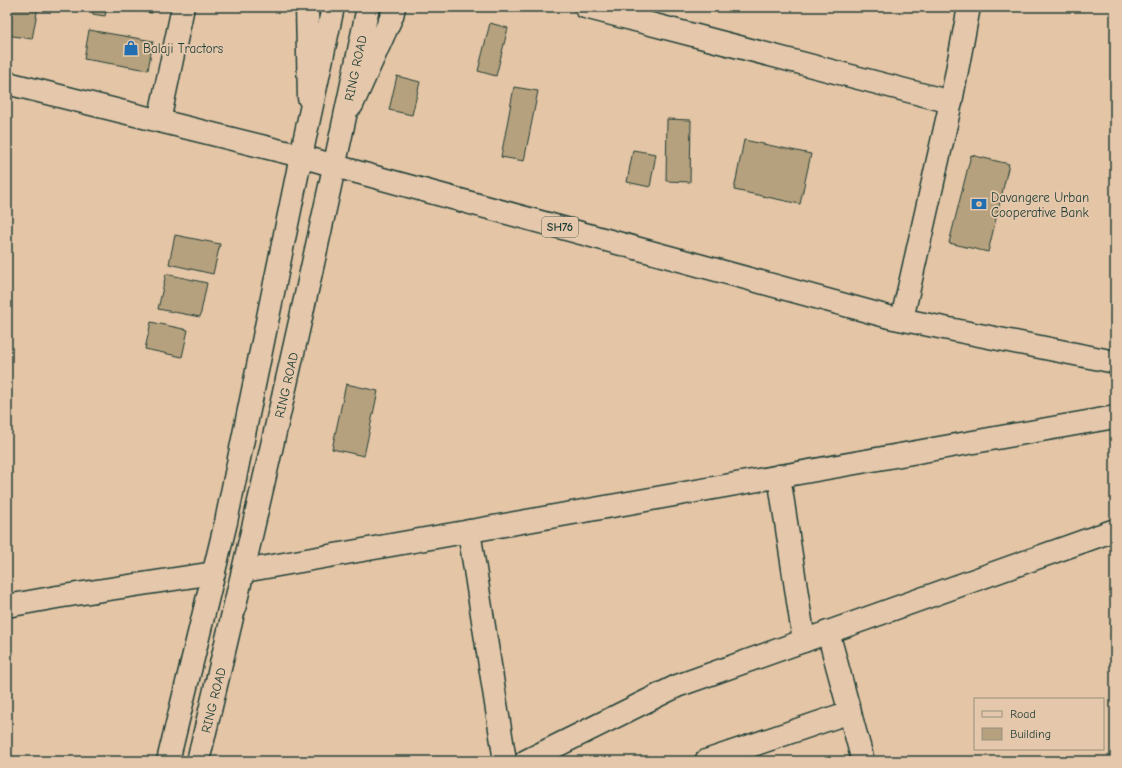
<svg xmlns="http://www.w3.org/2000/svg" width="1122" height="768" viewBox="0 0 1122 768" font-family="'Comic Neue',sans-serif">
	<rect width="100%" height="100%" fill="#e4c6a7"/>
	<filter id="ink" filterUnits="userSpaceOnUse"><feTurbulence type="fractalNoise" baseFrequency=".025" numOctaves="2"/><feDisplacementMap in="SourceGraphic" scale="8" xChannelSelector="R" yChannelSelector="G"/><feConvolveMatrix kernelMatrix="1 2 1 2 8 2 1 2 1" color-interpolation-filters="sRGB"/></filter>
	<g filter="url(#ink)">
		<!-- building -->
		<g fill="#b6a17e" stroke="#1f3d34">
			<polygon points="7,7 38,7 32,39 7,35"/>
			<polygon points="94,7 107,7 105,16 92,14"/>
			<polygon points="114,7 153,7 152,13"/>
			<polygon points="490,23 508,28 496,76 478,71"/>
			<polygon points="89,30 153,41 148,70 84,59"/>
			<polygon points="397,76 420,82 412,115 389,110"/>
			<polygon points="514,87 538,91 524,161 501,157"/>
			<polygon points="667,119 691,120 690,182 666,181"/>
			<polygon points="744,140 811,154 800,204 734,190"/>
			<polygon points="633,150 656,154 650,187 627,182"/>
			<polygon points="971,155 1009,164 988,252 949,243"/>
			<polygon points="175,235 220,244 213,274 169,264"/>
			<polygon points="166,274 207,283 200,317 158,309"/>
			<polygon points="151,322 188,330 182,357 145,349"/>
			<polygon points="346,384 378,391 364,456 332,449"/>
		</g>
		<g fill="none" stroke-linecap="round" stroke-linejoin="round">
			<defs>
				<g id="minor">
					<polyline points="307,7 309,98"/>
					<polyline points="585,7 951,102"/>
					<polyline points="352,105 392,16 394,7"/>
					<polyline points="159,121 183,7"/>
					<polyline points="902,319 951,102 969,7"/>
					<polyline points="779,476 804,641"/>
					<polyline points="469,531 505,761"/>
					<polyline points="244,571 1115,417"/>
					<polyline points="7,606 57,597 214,573"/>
					<polyline points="828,632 863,761"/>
					<polyline points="526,761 677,686 1115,530"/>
					<polyline points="706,761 850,712"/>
				</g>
				<g id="major">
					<polyline points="7,83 301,156 335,166 889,317 1115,362"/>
					<polyline points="168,761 226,522 301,156 333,7"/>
					<path d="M198 761C258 510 316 259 368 7"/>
				</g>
			</defs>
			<!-- minor casing -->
			<use href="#minor" stroke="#1f3d34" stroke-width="25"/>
			<!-- major casing -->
			<use href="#major" stroke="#1f3d34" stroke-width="25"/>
			<!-- minor -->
			<use href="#minor" stroke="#e5c8ac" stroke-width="22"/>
			<!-- major -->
			<use href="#major" stroke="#e5c8ac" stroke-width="22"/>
		</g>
	</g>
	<!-- icons -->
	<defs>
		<symbol id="shop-bare" viewBox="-9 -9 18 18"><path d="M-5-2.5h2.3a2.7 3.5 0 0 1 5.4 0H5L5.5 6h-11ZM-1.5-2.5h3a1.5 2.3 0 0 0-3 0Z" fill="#1f6fb2" stroke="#e5c8ac" stroke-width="2.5" paint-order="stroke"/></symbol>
		<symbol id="bank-bare" viewBox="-9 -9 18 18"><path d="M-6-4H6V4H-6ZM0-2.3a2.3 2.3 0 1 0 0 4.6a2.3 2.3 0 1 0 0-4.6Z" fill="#1f6fb2" stroke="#e5c8ac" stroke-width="2.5" paint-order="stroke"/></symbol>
	</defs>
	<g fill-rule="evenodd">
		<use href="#shop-bare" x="120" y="37" width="22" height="22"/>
		<use href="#bank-bare" x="968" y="193" width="22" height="22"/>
	</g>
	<g text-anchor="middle" stroke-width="3.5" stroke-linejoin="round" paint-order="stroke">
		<!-- shield labels -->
		<rect fill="#e5c8ac" stroke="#5a6758" stroke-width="1" x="542" y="217" width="36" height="20" rx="3"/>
		<g font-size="12" font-weight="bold" fill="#1f3d34">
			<text x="560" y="231">SH76</text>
		</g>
		<!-- poi labels -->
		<g font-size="13" fill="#1f3d34" stroke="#e5c8ac" text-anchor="start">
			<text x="143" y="53">Balaji Tractors</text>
			<text x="991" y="202">Davangere Urban<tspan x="991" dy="15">Cooperative Bank</tspan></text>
		</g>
		<!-- street labels -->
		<g font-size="13" fill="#1f3d34" stroke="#e5c8ac">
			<text transform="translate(355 68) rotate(-78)" y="5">RING ROAD</text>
			<text transform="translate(286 385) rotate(-77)" y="5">RING ROAD</text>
			<text transform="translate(213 700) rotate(-76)" y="5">RING ROAD</text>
		</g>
	</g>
	<!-- margin -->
	<rect width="1122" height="768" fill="none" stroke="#e5c8ac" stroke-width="24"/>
	<rect x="12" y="12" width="1098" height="744" fill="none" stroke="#1f3d34" stroke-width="1.5" filter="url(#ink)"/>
	<!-- legend -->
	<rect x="974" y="698" width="130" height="52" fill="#e5c8ac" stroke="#96907c"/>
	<rect x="982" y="711" width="20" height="6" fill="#e5c8ac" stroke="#96907c"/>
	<text x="1010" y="718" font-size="12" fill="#1f3d34">Road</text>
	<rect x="982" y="728" width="20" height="12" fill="#b6a17e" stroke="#96907c"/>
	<text x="1010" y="738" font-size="12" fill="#1f3d34">Building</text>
</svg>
